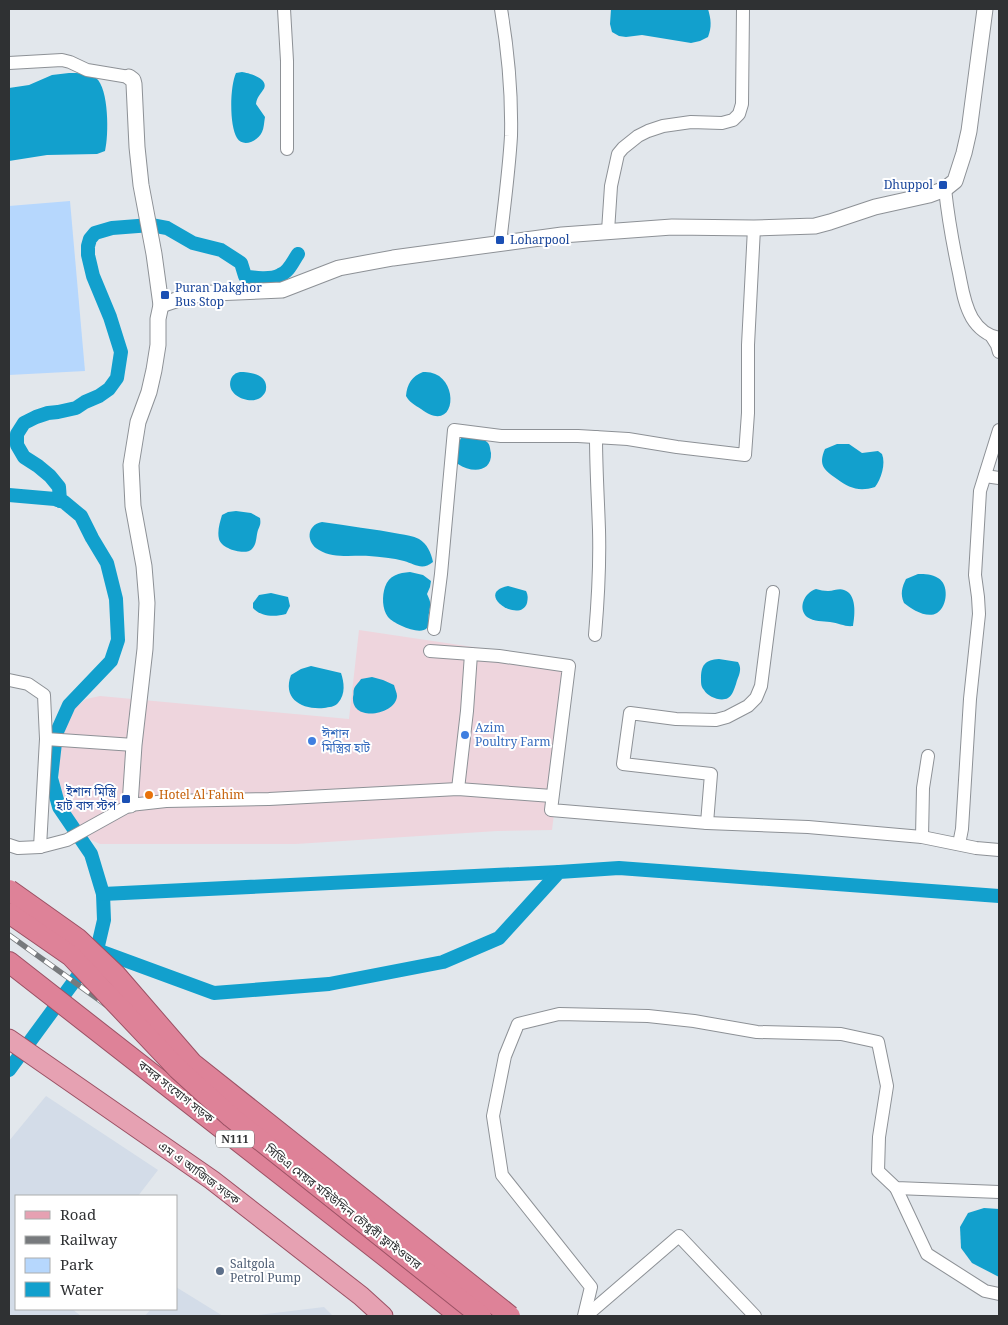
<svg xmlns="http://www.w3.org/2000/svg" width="1008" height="1325" viewBox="0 0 1008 1325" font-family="'Noto Serif','Noto Sans Bengali',serif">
	<rect width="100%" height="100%" fill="#e2e7ec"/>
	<!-- commercial -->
	<polygon fill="#eed5dd" points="359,630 573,662 552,830 497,831 296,844 100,844 91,840 78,825 64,804 59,778 58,752 63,731 71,711 86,699 100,696 349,719"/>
	<!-- built -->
	<g fill="#d3dce8">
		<polygon points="46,1096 158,1170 138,1196 16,1196 16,1309 72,1309 81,1316 9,1316 9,1141"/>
		<polygon points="176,1287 223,1316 145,1316 151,1309 176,1309"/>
		<polygon points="324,1307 333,1316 249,1316"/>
	</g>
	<!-- green -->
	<polygon fill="#b6d7fd" points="70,201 85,371 9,375 9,206"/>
	<!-- water -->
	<g fill="#12a0cd">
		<path d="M611 9H708C711 19 712 27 708 37L700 41 691 43 642 35 626 37 619 36 612 32 610 24Z"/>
		<path d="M242 72C249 73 271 79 263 90 260 95 257 97 256 104L265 117C264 122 264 128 262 132 258 141 243 148 237 138 229 125 230 86 236 73Z"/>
		<path d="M69 73C77 73 89 73 96 78 109 88 109 136 105 151L97 154 47 155 9 161V88L29 85 52 75Z"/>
		<path d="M240 372C250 372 268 374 266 389 266 392 263 396 260 398 249 405 225 395 231 379 233 375 235 373 240 372Z"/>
		<path d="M423 372C461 369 459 438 421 409 415 405 409 402 406 396 407 384 412 376 423 372Z"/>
		<path d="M463 436C469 437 482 437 487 442 490 444 490 449 491 453 492 473 471 473 458 464 455 455 456 443 463 436Z"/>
		<path d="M837 444H849L862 453 878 451 882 454C886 464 881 479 875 487 859 492 849 488 837 479 824 470 818 465 825 449Z"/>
		<path d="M236 511 251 513 260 518C261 524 260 525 258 530 256 536 257 544 252 549 246 556 221 549 219 539 217 531 220 522 222 515L228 512Z"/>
		<path d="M322 522C348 526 374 529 400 534 406 535 413 536 419 539 427 544 431 552 433 562 422 571 415 564 404 561 393 558 380 557 369 556 353 555 334 559 319 550 306 543 306 525 322 522Z"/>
		<path d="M410 572 423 575 431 581 430 587 427 594C431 603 431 603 429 613 428 617 430 624 427 628 420 636 394 624 388 617 382 609 382 596 385 587 389 575 399 573 410 572Z"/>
		<path d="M918 574C925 574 932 574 938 578 949 584 948 606 937 613 927 619 911 609 904 603 900 594 902 587 906 579Z"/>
		<path d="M508 586 526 591C528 595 528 598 527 603 520 625 473 593 508 586Z"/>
		<path d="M816 589C820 590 824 591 828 591 834 591 839 588 844 590 857 594 855 615 853 626 845 627 839 623 830 622 823 621 814 622 807 617 797 608 805 592 816 589Z"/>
		<path d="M271 593 288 597 290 606 286 614C275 617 261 617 253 608V603L259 595Z"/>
		<path d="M719 659 738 662C743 670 738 676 736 684 734 689 733 695 728 698 721 702 708 697 704 690 701 687 701 683 701 679 701 665 705 660 719 659Z"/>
		<path d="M311 666 341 673C344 682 346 694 338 703 335 707 329 707 324 708 302 710 282 699 291 675L301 669Z"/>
		<path d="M372 677 383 680 394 685C395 689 397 693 397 696 396 715 351 723 353 697 354 694 353 691 354 689 355 686 359 682 361 679Z"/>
		<polygon points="984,1208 999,1209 999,1277 972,1263 961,1248 960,1227 968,1213"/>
	</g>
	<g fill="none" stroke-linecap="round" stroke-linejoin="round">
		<!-- canal -->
		<g stroke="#12a0cd" stroke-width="14">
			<polyline points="9,495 55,499 64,502 81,516 92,538 107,563 116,599 118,640 111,661 69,705 56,734 51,778 59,807 91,854 103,894 104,920 97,950 9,1070"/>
			<path d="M60 501 59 487 50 476 38 466 24 457 17 445V434L24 423 36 417 48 413 58 412 76 408 85 402 99 396 109 389 117 378 121 352 110 317 93 276 88 255V246L90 239 95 233 112 228 151 225 167 228 193 243 221 250 241 263 245 276C254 278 271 280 280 275 289 272 293 261 298 254"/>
			<polyline points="103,894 559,872"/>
			<polyline points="97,950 214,993 329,984 443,962 499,938 559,872 619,868 999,896"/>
		</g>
		<defs>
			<g id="minor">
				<polyline points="284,9 287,61 287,149"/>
				<polyline points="9,63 62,60 70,62 87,70 129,77"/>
				<path d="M945 189C948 217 953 245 959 273 962 288 964 304 972 318 978 328 988 336 999 338"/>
				<polyline points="608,231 611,186 618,154 623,148 638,136 648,131 663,126 691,122 722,123 733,120 739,114 742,104 743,9"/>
				<path d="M500 243C504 207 509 171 511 136 512 93 508 51 501 9"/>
				<polyline points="992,337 997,345 999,352"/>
				<polyline points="985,476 999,478"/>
				<polyline points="434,629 441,574 454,430 501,436 578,436 628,439 677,447 745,455 748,413 748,345 754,228"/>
				<path d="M595 635C598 600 600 565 599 530 598 499 596 468 596 437"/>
				<polyline points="430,651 499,656 569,666 551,810 707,823 808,827 922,837 976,848 999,850"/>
				<polyline points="9,680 28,684 44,695 46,739 40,847"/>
				<polyline points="46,739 134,745"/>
				<polyline points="458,789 467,711 471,654"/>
				<polyline points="707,823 711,774 623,764 630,713 676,719 716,720 727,717 748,706 756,698 761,686 773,592"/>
				<polyline points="922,837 923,788 928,756"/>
				<polyline points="959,844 962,829 970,699 979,614 978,597 975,575 980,491 999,430"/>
				<polyline points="9,845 18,848 40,847 67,840 130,805 166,801 269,799 458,789 552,796"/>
				<polyline points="896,1188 927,1254 985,1291 999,1294"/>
				<polyline points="584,1316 591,1287 502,1175 493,1116 505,1056 518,1024 559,1014 648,1016 694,1021 757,1032 841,1034 878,1042 887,1086 879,1137 878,1171 896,1188 999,1192"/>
				<polyline points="586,1316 679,1236 755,1316"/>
			</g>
			<g id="tertiary">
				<polyline points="129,77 133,80 134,84 137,147 141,185 154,254 161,305 158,319 158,345 154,370 149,392 138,422 131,465 133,506 144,566 147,603 145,649 134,745 130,805"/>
				<polyline points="161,305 188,296 213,293 282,290 339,268 393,258 562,235 672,227 754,228 815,226 830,222 875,207 929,195 945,189 955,181 964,153 969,131 985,9"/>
			</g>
			<polyline id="primary" points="9,1039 212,1180 361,1296 383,1316"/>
			<polyline id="trunk" points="9,962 385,1256 460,1316"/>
		</defs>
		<!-- minor casing -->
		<use href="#minor" stroke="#8d9196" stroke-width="14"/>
		<!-- tertiary casing -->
		<use href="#tertiary" stroke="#8d9196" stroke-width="17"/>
		<!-- primary casing -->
		<use href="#primary" stroke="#9b5164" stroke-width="21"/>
		<!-- trunk casing -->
		<use href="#trunk" stroke="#9b5164" stroke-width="22"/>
		<!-- minor -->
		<use href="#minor" stroke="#fff" stroke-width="12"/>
		<!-- tertiary -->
		<use href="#tertiary" stroke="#fff" stroke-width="15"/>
		<!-- primary -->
		<use href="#primary" stroke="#e6a1b2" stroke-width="19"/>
		<!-- trunk -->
		<use href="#trunk" stroke="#de8298" stroke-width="20"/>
		<defs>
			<polyline id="rail" points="9,935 113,1010 349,1185 452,1263 503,1316"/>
		</defs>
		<!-- rail casing -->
		<use href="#rail" stroke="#777a7d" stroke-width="5.5"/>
		<!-- rail -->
		<use href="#rail" stroke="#fff" stroke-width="4" stroke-dasharray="11" stroke-linecap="butt"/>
		<defs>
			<g id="trunk-bridge">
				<polyline points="9,890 78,939 116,975 192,1063 510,1316"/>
				<polyline points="9,913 71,956 178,1069 231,1117 481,1316"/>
			</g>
		</defs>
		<!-- trunk-bridge casing -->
		<use href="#trunk-bridge" stroke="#9b5164" stroke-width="22" stroke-linecap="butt"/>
		<!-- trunk-bridge -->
		<use href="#trunk-bridge" stroke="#de8298" stroke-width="20"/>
	</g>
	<!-- markers -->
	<g fill="#1a4fb4" stroke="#fff" stroke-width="2">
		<rect x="938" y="180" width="10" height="10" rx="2.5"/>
		<rect x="495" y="235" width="10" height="10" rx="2.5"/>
		<rect x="160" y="290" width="10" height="10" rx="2.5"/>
		<rect x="121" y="794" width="10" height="10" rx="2.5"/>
	</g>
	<g fill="#3f7fe0" stroke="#fff" stroke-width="2">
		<circle cx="465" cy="735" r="5"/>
		<circle cx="312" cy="741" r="5"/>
	</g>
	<circle fill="#e8710a" stroke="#fff" stroke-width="2" cx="149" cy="795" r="5"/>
	<circle fill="#5c6f8a" stroke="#fff" stroke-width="2" cx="220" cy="1271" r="5"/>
	<g text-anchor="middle" stroke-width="4" stroke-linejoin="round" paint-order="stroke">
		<!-- shield labels -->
		<rect fill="#fff" stroke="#6d6f70" stroke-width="1" x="216" y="1130.5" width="38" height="17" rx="4"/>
		<g font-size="11" font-weight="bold" fill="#2f3133">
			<text x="235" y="1143">N111</text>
		</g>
		<!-- transit labels -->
		<g font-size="12" fill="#164399" stroke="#fff" text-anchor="end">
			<text x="933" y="189">Dhuppol</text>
			<text x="510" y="244" text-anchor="start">Loharpool</text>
			<text x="175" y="292" text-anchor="start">Puran Dakghor<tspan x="175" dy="14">Bus Stop</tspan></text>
			<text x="116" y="796">ইশান মিস্ত্রি<tspan x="116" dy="14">হাট বাস স্টপ</tspan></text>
		</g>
		<!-- shop labels -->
		<g font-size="12" fill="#366cbe" stroke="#fff" text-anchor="start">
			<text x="475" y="732">Azim<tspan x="475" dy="14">Poultry Farm</tspan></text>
			<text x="322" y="738">ঈশান<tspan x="322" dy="14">মিস্ত্রির হাট</tspan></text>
		</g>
		<!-- food labels -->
		<g font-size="12" fill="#c56008" stroke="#fff" text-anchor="start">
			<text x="159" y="799">Hotel Al Fahim</text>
		</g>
		<!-- street labels -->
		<g font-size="12" fill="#2f3133" stroke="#fff">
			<text transform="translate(176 1092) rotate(38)" y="4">বন্দর সংযোগ সড়ক</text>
			<text transform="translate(199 1173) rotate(36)" y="4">এম এ আজিজ সড়ক</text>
			<text transform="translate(343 1207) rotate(38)" y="4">সিডিএ মেয়র মহিউদ্দিন চৌধুরী ফ্লাইওভার</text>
		</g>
		<!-- service labels -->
		<g font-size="12" fill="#4e5e75" stroke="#fff" text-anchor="start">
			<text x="230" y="1268">Saltgola<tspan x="230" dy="14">Petrol Pump</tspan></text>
		</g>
	</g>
	<!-- border -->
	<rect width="1008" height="1325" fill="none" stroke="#2f3133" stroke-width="20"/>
	<!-- legend -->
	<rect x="15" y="1195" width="162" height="115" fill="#ffffff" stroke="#acadad"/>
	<rect x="25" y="1211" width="25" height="8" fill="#e6a1b2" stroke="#acadad"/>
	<text x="60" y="1220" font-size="15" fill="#2f3133">Road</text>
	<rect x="25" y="1236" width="25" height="8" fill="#777a7d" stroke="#acadad"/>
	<text x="60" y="1245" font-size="15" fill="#2f3133">Railway</text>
	<rect x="25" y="1258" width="25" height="15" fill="#b6d7fd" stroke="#acadad"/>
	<text x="60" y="1270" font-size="15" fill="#2f3133">Park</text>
	<rect x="25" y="1282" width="25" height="15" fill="#12a0cd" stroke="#acadad"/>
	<text x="60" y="1295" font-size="15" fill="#2f3133">Water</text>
</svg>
